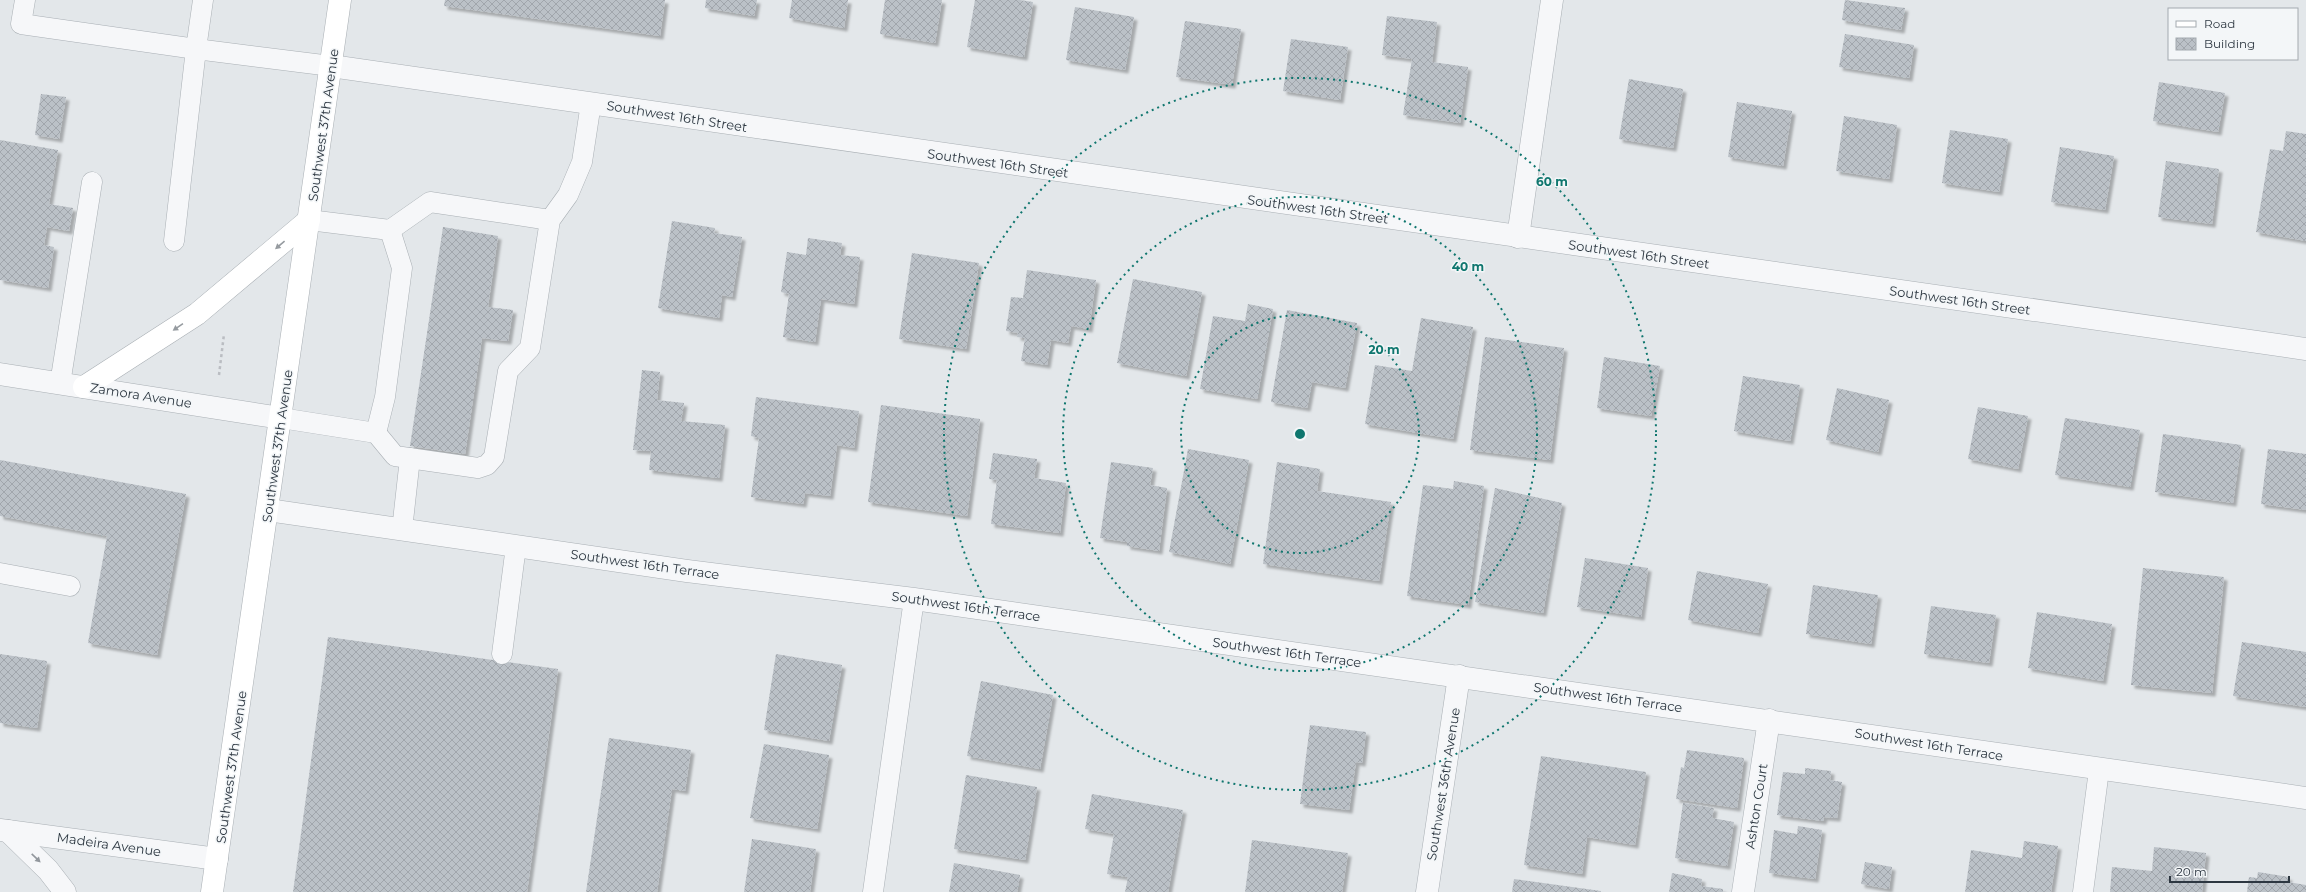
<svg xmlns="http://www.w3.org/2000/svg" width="2306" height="892" viewBox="0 0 2306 892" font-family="Montserrat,sans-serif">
	<defs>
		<pattern id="building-cross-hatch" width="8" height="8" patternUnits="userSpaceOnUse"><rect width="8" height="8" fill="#bbc1c7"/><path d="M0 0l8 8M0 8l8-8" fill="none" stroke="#a1a6ac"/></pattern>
		<filter id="shadow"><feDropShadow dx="3.5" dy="3.5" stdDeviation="1" flood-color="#0004"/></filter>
	</defs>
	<rect width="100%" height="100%" fill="#e3e7ea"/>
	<!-- building -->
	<g fill="url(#building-cross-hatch)" filter="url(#shadow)">
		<polygon points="445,0 665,0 660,36 444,6"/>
		<polygon points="706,0 757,0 754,16 705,8"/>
		<polygon points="792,0 848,0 844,28 789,18"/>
		<polygon points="885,0 942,0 935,43 880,34"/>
		<polygon points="975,0 1020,0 1033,2 1024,57 967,47"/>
		<polygon points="1845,0 1905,8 1901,30 1842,20"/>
		<polygon points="1075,7 1134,17 1125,70 1066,60"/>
		<polygon points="1387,16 1437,22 1432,62 1468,67 1460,123 1403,115 1412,59 1382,55"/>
		<polygon points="1185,21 1241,29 1232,85 1176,77"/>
		<polygon points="1845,34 1914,45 1909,78 1839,67"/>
		<polygon points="1291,39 1348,47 1340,100 1283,91"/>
		<polygon points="1629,79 1683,89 1673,148 1619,139"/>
		<polygon points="2159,82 2225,93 2218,132 2153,121"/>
		<polygon points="41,94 66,97 59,139 35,135"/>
		<polygon points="1737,102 1792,111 1783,166 1728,157"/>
		<polygon points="1844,116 1897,125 1889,179 1836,171"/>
		<polygon points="1950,130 2008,139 1999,192 1942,183"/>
		<polygon points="2286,131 2306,134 2306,241 2256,232 2270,149 2283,151"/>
		<polygon points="0,140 58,150 49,204 73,208 69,231 47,227 44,245 54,247 48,288 0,280"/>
		<polygon points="2060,147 2114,156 2105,210 2051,202"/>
		<polygon points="2166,161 2219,169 2212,224 2158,217"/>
		<polygon points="672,221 715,228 714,233 742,237 732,297 722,295 719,318 658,308"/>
		<polygon points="443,227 498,236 488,307 513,310 508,341 482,338 465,454 410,446"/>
		<polygon points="808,238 842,243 840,255 860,257 854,304 821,299 815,342 783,337 789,294 781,292 787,252 806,255"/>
		<polygon points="912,253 979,263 966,349 899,339"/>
		<polygon points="1027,270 1096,280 1089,329 1071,326 1068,343 1051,340 1047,365 1021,361 1025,338 1017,337 1018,333 1006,331 1011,297 1023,298"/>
		<polygon points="1133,279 1202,292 1186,376 1117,363"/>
		<polygon points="1248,304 1273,309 1257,399 1200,389 1213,316 1245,321"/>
		<polygon points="1287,310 1357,323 1345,388 1312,382 1307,408 1271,402"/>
		<polygon points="1421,318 1473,327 1453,439 1365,424 1375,365 1412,371"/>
		<polygon points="1485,337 1564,348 1550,460 1470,450"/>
		<polygon points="1604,357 1660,366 1651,416 1597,408"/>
		<polygon points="642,370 660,372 657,400 684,403 681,421 725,425 719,478 649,470 651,451 633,450"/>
		<polygon points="1743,376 1800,385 1790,441 1734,431"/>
		<polygon points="1837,388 1889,400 1878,452 1826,440"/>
		<polygon points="756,397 859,411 854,448 837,445 830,496 805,493 803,504 751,497 759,438 751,436"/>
		<polygon points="881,405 980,419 967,516 868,502"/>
		<polygon points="1978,407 2028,416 2018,469 1968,459"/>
		<polygon points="2065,418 2140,430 2130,487 2055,475"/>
		<polygon points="2163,434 2241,445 2233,503 2155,492"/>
		<polygon points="1188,449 1249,460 1230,564 1169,552"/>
		<polygon points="2268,449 2306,454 2306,510 2261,504"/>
		<polygon points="993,453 1037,459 1034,478 1066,483 1060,533 991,524 997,480 989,479"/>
		<polygon points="0,460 186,494 157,655 88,643 107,536 0,516"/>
		<polygon points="1111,462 1153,468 1150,485 1167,488 1159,551 1127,546 1127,542 1100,538"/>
		<polygon points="1277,462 1320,469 1317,491 1391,502 1379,581 1263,564"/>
		<polygon points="1454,481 1484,486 1468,605 1407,596 1423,485 1453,489"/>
		<polygon points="1495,488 1562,503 1543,613 1475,602"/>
		<polygon points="1585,558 1648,568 1641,617 1577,607"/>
		<polygon points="2143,568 2224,577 2212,693 2131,685"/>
		<polygon points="1697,571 1768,584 1758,633 1688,620"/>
		<polygon points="1813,585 1878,595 1871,644 1806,634"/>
		<polygon points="1931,606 1996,615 1989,663 1924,654"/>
		<polygon points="2037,612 2112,624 2103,681 2028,668"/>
		<polygon points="328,637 558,669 527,892 293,892"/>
		<polygon points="2242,642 2306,652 2306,707 2233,696"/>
		<polygon points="0,654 47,661 37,728 0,723"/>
		<polygon points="776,654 842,665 829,741 764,730"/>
		<polygon points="981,681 1053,695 1040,769 967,756"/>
		<polygon points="1310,725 1366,732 1362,763 1356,762 1349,810 1300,804"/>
		<polygon points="609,738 691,750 685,791 672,789 657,892 586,892"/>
		<polygon points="764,744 829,755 817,829 750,818"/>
		<polygon points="1687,750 1744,758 1737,808 1676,799 1681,767 1684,768"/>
		<polygon points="1541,756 1646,772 1635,845 1587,837 1582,874 1524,865"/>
		<polygon points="1805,768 1831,771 1830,780 1842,782 1837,818 1824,817 1823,821 1777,815 1783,772 1805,774"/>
		<polygon points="966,775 1037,787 1025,860 954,849"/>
		<polygon points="1092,794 1183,810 1168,892 1125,892 1128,877 1107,874 1114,834 1085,829"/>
		<polygon points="1683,803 1714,808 1712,818 1734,822 1727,866 1675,858"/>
		<polygon points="1798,826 1822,830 1815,879 1769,873 1774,830 1797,834"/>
		<polygon points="752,839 816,849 810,892 744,892"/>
		<polygon points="1252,840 1348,853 1342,892 1245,892"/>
		<polygon points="2024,841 2058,846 2051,892 1965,892 1971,850 2022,858"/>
		<polygon points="2154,847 2206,853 2202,892 2110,892 2112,867 2152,871"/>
		<polygon points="1865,862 1892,867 1889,889 1861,884"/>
		<polygon points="954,863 1020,875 1017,892 949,892"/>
		<polygon points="2258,872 2289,877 2288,882 2306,885 2306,892 2247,892 2249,877 2257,878"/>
		<polygon points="1672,873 1702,879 1701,886 1723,889 1723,892 1669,892"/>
		<polygon points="1514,879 1601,891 1601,892 1512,892"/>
	</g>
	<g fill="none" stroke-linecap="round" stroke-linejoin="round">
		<defs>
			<g id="service">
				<polyline points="25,0 21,24 196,49 203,0"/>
				<polyline points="309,220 390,230 430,202 550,220"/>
				<polyline points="174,241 196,49 331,66"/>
				<polyline points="60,384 92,182"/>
				<polyline points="281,418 376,433 395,456 478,468 487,465 494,457 508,371 530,348 550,220 568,195 582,162 591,103"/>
				<polyline points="376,433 385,397 402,268 390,230"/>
				<polyline points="402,530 410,458"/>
				<polyline points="0,573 70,586"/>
				<polyline points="502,654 516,546"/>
				<polyline points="873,892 914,599"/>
				<polyline points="2083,892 2099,770"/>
			</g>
			<g id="minor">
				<polyline points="1518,237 1552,0"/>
				<polyline points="0,374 281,418"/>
				<polyline points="268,510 687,571 914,599 2306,798"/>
				<polyline points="0,830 217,859"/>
				<polyline points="8,831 48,870 65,892"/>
				<polyline points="1427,892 1459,676"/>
				<polyline points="1743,892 1769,720"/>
			</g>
			<polyline id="tertiary" points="331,66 2306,349"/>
			<g id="secondary">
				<polyline points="84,387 197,314 309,220"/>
				<polyline points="212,892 340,0"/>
			</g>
		</defs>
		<!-- service casing -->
		<use href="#service" stroke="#a9afb4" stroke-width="21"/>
		<!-- minor casing -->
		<use href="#minor" stroke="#a9afb4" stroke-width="23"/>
		<!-- tertiary casing -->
		<use href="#tertiary" stroke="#a9afb4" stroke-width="23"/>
		<!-- secondary casing -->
		<use href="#secondary" stroke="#a9afb4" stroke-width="23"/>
		<!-- path -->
		<polyline stroke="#babdc2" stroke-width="2.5" stroke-dasharray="3 3" stroke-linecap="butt" points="219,375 224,334"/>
		<!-- service -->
		<use href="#service" stroke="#f6f7f9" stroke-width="20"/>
		<!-- minor -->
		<use href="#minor" stroke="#f6f7f9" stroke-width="22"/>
		<!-- tertiary -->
		<use href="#tertiary" stroke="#f6f7f9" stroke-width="22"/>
		<!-- secondary -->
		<use href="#secondary" stroke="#fff" stroke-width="22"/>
	</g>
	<!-- one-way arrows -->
	<defs><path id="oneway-solid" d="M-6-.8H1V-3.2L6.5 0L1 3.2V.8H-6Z"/></defs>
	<g fill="#969ba0">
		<use href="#oneway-solid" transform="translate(280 245) rotate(140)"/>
		<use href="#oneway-solid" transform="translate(178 327) rotate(146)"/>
	</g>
	<use fill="#92979d" href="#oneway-solid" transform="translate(36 858) rotate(44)"/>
	<!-- distance rings -->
	<g fill="none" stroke="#0f766e" stroke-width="2" stroke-dasharray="2 4">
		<circle cx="1300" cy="434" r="119"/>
		<circle cx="1300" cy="434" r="237"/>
		<circle cx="1300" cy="434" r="356"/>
	</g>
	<g text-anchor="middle" stroke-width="3" stroke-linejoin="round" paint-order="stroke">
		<!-- street labels -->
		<g font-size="13" fill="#2d3741" stroke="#f3f6f8">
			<text transform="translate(677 116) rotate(9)" y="5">Southwest 16th Street</text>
			<text transform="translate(323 125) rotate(-82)" y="5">Southwest 37th Avenue</text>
			<text transform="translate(998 163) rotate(8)" y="5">Southwest 16th Street</text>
			<text transform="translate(1318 209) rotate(8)" y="5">Southwest 16th Street</text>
			<text transform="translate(1639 254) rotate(8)" y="5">Southwest 16th Street</text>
			<text transform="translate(1960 300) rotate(8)" y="5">Southwest 16th Street</text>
			<text transform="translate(141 395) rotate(9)" y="5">Zamora Avenue</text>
			<text transform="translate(277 446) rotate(-82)" y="5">Southwest 37th Avenue</text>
			<text transform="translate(645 564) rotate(8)" y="5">Southwest 16th Terrace</text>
			<text transform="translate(966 606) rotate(8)" y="5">Southwest 16th Terrace</text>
			<text transform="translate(1287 652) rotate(8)" y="5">Southwest 16th Terrace</text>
			<text transform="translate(1608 697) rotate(8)" y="5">Southwest 16th Terrace</text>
			<text transform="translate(1929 744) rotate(9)" y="5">Southwest 16th Terrace</text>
			<text transform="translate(231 767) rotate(-82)" y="5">Southwest 37th Avenue</text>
			<text transform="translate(1443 784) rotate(-81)" y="5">Southwest 36th Avenue</text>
			<text transform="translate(1756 806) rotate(-81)" y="5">Ashton Court</text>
			<text transform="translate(109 844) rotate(8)" y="5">Madeira Avenue</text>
		</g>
	</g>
	<circle cx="1300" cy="434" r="6" fill="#0f766e" stroke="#f3f6f8" stroke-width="2"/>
	<g font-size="12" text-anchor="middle" font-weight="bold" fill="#0f766e" stroke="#f3f6f8" stroke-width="3" stroke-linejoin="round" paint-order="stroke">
		<text x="1552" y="186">60 m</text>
		<text x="1468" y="271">40 m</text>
		<text x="1384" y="354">20 m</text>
	</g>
	<!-- legend -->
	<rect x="2168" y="8" width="130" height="52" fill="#f3f6f8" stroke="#a4aaaf"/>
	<rect x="2176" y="21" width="20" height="6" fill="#ffffff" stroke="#a4aaaf"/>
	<text x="2204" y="28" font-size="12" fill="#2d3741">Road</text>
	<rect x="2176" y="38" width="20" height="12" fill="url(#building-cross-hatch)" stroke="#a4aaaf"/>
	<text x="2204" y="48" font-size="12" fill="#2d3741">Building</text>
	<!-- scale -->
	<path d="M2170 876v6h119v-6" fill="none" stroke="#2d3741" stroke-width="2"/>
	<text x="2176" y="876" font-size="12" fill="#2d3741" stroke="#f3f6f8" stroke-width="3" paint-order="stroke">20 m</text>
</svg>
